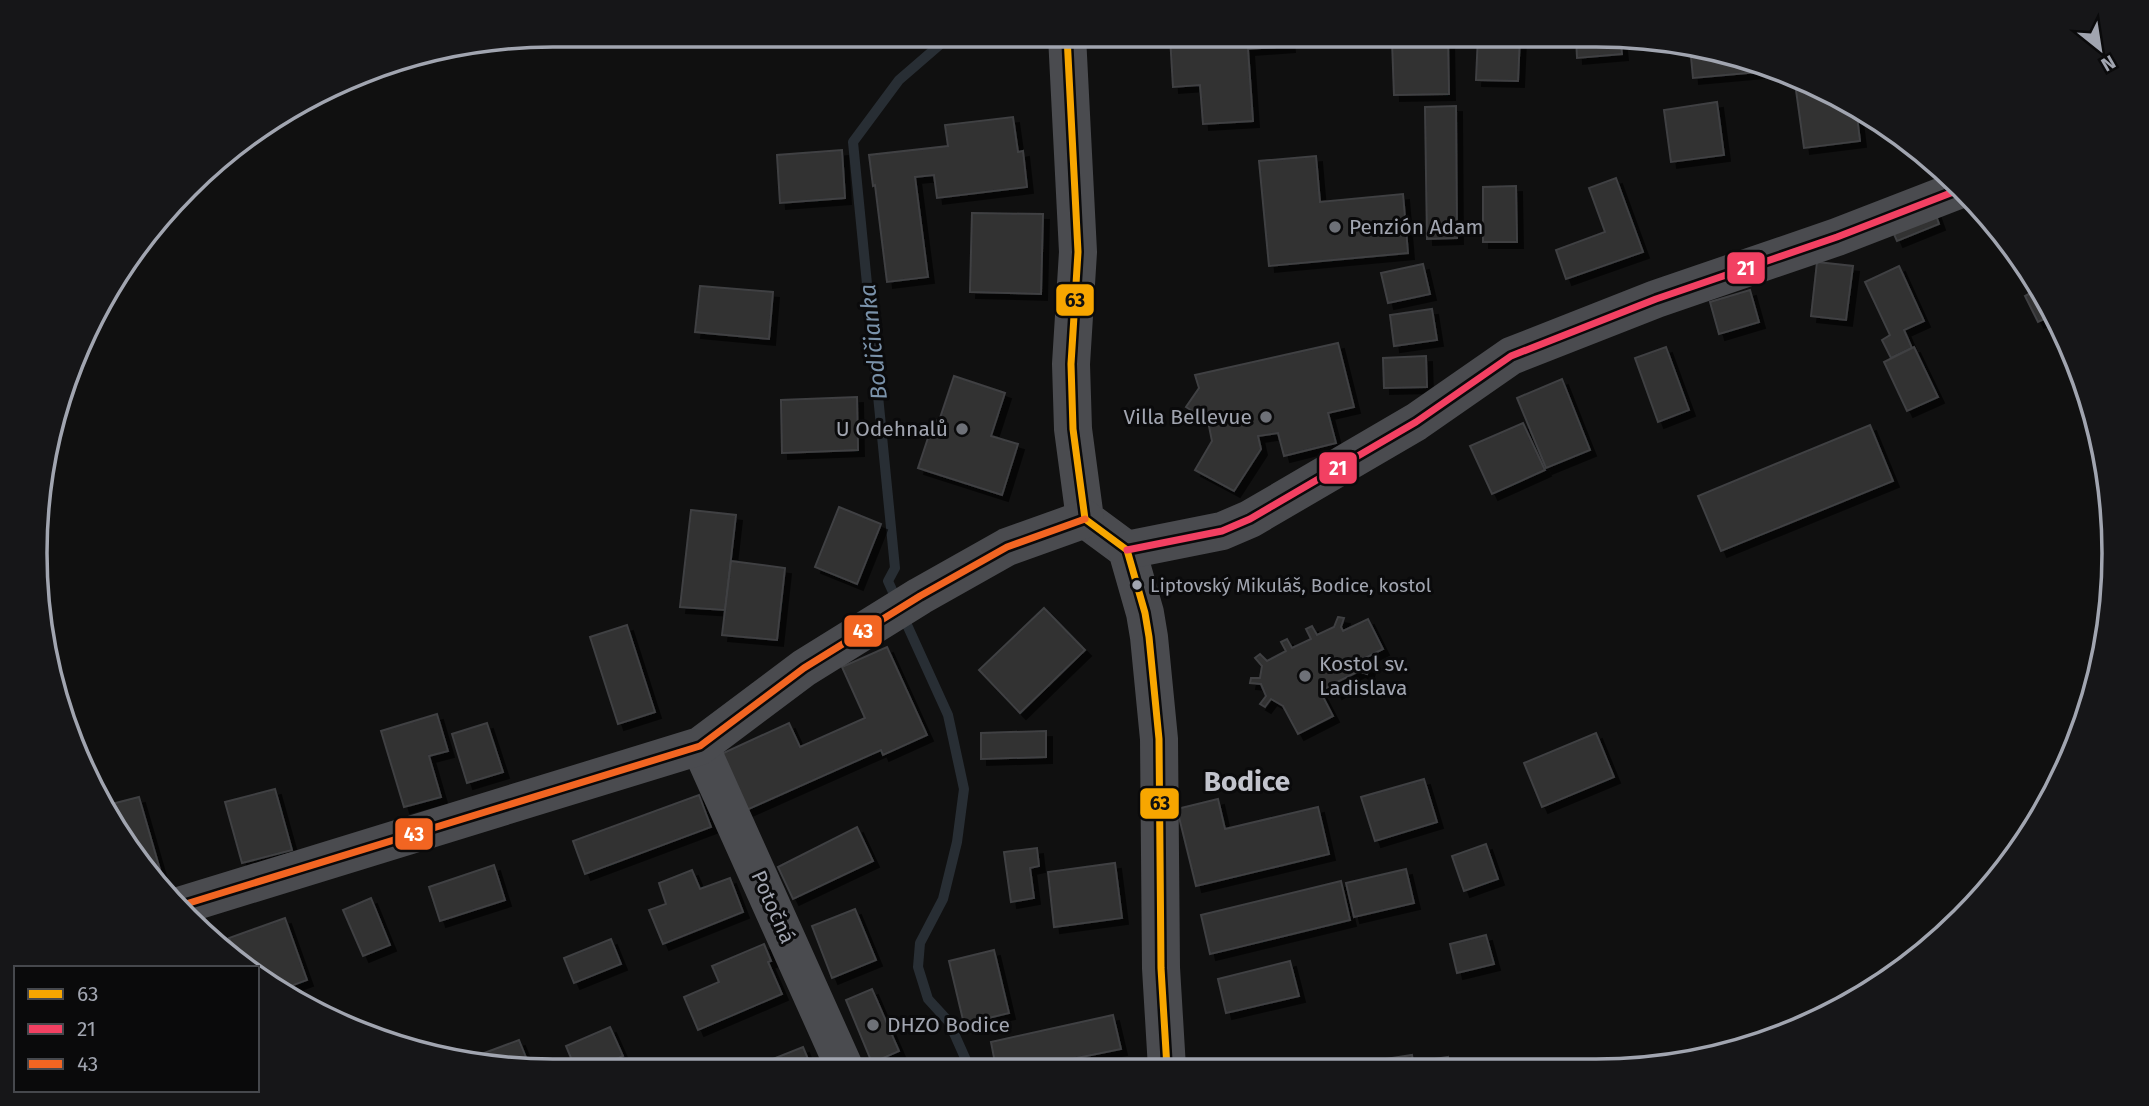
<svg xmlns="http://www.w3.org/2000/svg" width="2149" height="1106" viewBox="0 0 2149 1106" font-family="'Fira Sans',sans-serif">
	<defs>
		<filter id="shadow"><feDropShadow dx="6" dy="6" stdDeviation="0" flood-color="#0009"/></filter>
	</defs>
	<rect width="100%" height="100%" fill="#101010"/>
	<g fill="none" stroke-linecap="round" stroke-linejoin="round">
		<!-- stream -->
		<g stroke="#282e34" stroke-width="10">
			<polyline points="897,601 888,581 895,568 853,142 899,80 951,35"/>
			<polyline points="903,616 948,715 964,789 957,842 943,899 920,943 918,967 928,999 949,1022 970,1069"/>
		</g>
	</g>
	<!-- building -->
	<g fill="#303031" stroke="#3f4043" stroke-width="2" filter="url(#shadow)">
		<polygon points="1170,36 1288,36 1289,46 1248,49 1253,121 1203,124 1200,85 1173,87"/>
		<polygon points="1418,36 1448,36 1449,94 1394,95 1392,41 1418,41"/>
		<polygon points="1478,36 1520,36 1518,81 1476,80"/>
		<polygon points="1576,36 1620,36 1622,54 1577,58"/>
		<polygon points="1690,46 1730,53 1757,63 1758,72 1693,78"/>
		<polygon points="1820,87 1856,108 1860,141 1804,148 1796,90"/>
		<polygon points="1717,102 1724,155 1671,162 1664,110"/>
		<polygon points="1456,106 1457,238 1427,239 1425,107"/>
		<polygon points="1013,117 1018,152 1023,151 1027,187 937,198 934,175 915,177 928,277 887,282 875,185 873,186 869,155 948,146 945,125"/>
		<polygon points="842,150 845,198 780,203 777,155"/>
		<polygon points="1316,156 1320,202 1403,194 1408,253 1269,266 1259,161"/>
		<polygon points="1616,178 1643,252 1566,279 1556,250 1605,232 1589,188"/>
		<polygon points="1516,186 1517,242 1483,242 1483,187"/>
		<polygon points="1933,207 1939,224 1897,241 1890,225"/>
		<polygon points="972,213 1043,214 1041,294 970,292"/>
		<polygon points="1817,262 1853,266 1846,320 1811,316"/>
		<polygon points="1423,264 1430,294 1388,303 1381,273"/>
		<polygon points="1899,266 1924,321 1904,330 1912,348 1891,358 1882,340 1890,335 1865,282"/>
		<polygon points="700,286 773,292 769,339 695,332"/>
		<polygon points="2040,288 2054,314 2038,322 2025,296"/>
		<polygon points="1750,290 1759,322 1719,334 1710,302"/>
		<polygon points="1432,309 1437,340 1394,346 1390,315"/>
		<polygon points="1338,343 1354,407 1328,413 1336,443 1284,456 1278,433 1258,436 1261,449 1234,491 1195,470 1212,441 1208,421 1186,407 1199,388 1195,375"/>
		<polygon points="1666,347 1689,410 1658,422 1635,358"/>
		<polygon points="1914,347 1938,397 1907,411 1884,362"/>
		<polygon points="1426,356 1427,387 1384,388 1383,358"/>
		<polygon points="954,376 1005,393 991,436 1018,444 1002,495 918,468 934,420 939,421"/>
		<polygon points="1562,379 1590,450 1546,468 1517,398"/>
		<polygon points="857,397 858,450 782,453 781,400"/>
		<polygon points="1523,423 1545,470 1492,494 1470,446"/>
		<polygon points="1870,425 1893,481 1721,551 1698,496"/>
		<polygon points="839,507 881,524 857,584 815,567"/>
		<polygon points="691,510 736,515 725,610 680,607"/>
		<polygon points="731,561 785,568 777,640 722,635"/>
		<polygon points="1044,608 1085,650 1020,713 979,670"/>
		<polygon points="1338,617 1344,618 1341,627 1343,631 1368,619 1383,649 1359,661 1361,666 1369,668 1367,674 1359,671 1337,682 1341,690 1336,693 1332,685 1320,691 1333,716 1298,734 1283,706 1271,699 1265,707 1260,704 1266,696 1261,684 1250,683 1251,678 1260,678 1262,666 1255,658 1260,654 1267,661 1286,651 1281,642 1287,639 1292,648 1311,639 1306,629 1312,626 1317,635 1334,627"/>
		<polygon points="627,625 655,712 618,724 590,637"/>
		<polygon points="887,647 927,735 883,755 881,750 742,812 717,756 789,723 800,747 865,718 842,667"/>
		<polygon points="437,714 448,751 429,756 441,797 404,807 381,731"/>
		<polygon points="487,723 503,772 467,783 452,734"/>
		<polygon points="1046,731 1046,757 981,759 981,733"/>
		<polygon points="1596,733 1614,777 1542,807 1524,763"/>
		<polygon points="1424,779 1437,822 1375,841 1361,797"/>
		<polygon points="275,789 292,850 242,863 225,802"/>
		<polygon points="699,795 711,827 585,874 573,841"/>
		<polygon points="139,797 165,887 160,888 108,805"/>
		<polygon points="1218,799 1225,829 1318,807 1329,854 1196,886 1177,809"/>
		<polygon points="857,827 873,861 793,899 778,867"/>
		<polygon points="1486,844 1498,879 1464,891 1452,856"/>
		<polygon points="1037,848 1039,866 1030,868 1034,898 1011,902 1004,852"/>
		<polygon points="1115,863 1122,918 1054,927 1048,872"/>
		<polygon points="494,865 505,900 440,921 429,887"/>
		<polygon points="1406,869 1414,903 1354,917 1346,883"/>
		<polygon points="692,870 700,889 730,878 743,912 663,944 649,910 666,904 659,883"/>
		<polygon points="1341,881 1350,920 1210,954 1201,915"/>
		<polygon points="371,898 390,945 363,956 343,910"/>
		<polygon points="855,909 876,960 832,978 812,926"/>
		<polygon points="285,918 307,980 280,990 257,976 257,968 244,968 239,965 229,938"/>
		<polygon points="1486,935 1494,964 1457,973 1450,944"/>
		<polygon points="611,939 621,964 574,983 564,958"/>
		<polygon points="764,944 771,961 768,962 782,994 698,1030 684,997 719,982 712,966"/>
		<polygon points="994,950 1009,1013 964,1024 949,961"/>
		<polygon points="1290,961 1299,996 1226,1013 1218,979"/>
		<polygon points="872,989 899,1051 872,1063 846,1000"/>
		<polygon points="1113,1015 1121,1049 1028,1068 996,1068 991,1042"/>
		<polygon points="610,1027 623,1056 592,1070 576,1070 566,1046"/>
		<polygon points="519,1040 531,1070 463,1061"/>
		<polygon points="803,1047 812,1069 748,1069"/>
		<polygon points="1412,1055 1414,1067 1334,1067"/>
		<polygon points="1448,1057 1449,1067 1422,1067 1421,1061"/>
	</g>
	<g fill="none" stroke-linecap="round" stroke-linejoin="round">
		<!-- minor -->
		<g stroke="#4a4b4f" stroke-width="38">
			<polyline points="1067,36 1078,252 1071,364 1073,429 1085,519 1127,550 1145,613 1149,637 1159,739 1161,968 1167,1068"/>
			<polyline points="1127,550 1222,531 1250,519 1416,422 1511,356 1656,299 1837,237 1961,189"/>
			<polyline points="700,746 845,1069"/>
			<polyline points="176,907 700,746 804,668 920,596 1007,547 1085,519"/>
		</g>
		<defs>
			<polyline id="bus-1" points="1067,36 1078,252 1071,364 1073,429 1085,519 1127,550 1145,613 1149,637 1159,739 1161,968 1167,1068"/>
			<polyline id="bus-2" points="1127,550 1222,531 1250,519 1416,422 1511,356 1656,299 1837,237 1961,189"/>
			<polyline id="bus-3" points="176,907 700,746 804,668 920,596 1007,547 1085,519"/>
		</defs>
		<!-- bus-1 casing -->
		<use href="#bus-1" stroke="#0a0a0b" stroke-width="12"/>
		<!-- bus-2 casing -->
		<use href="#bus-2" stroke="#0a0a0b" stroke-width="12"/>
		<!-- bus-3 casing -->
		<use href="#bus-3" stroke="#0a0a0b" stroke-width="12"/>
		<!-- bus-1 -->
		<use href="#bus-1" stroke="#f7a600" stroke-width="7"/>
		<!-- bus-2 -->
		<use href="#bus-2" stroke="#f24062" stroke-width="7"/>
		<!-- bus-3 -->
		<use href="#bus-3" stroke="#f26522" stroke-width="7"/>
	</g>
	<!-- markers -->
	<g fill="#6e7178" stroke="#0a0a0b" stroke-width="2.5">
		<circle cx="1335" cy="227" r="7"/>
		<circle cx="1266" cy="417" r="7"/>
		<circle cx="962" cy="429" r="7"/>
		<circle cx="1305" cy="676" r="7"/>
		<circle cx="873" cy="1025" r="7"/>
	</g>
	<circle fill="#a1a5b0" stroke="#0a0a0b" stroke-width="2.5" cx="1137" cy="585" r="6"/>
	<g text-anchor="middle" stroke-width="6" stroke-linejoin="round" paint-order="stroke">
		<!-- bus labels -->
		<g font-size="19" fill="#a1a5b0" stroke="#0a0a0b" text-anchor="start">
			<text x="1150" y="592">Liptovský Mikuláš, Bodice, kostol</text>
		</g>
		<!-- poi labels -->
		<g font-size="21" fill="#a1a5b0" stroke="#0a0a0b" text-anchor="start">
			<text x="1349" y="234">Penzión Adam</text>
			<text x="1252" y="424" text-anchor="end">Villa Bellevue</text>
			<text x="948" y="436" text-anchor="end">U Odehnalů</text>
			<text x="1319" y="671">Kostol sv.<tspan x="1319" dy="24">Ladislava</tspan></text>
			<text x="887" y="1032">DHZO Bodice</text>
		</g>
		<!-- street labels -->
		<g font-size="21" fill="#a1a5b0" stroke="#0a0a0b">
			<text transform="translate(773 907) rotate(66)" y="7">Potočná</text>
		</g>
		<!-- water labels -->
		<g font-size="23" font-style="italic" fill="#7a92aa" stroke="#0a0a0b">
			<text transform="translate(873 342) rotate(-96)" y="8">Bodičianka</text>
		</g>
		<!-- district labels -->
		<g font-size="28" font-weight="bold" fill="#c2c4cd" stroke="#0a0a0b">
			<text x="1247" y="791">Bodice</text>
		</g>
	</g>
	<!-- crop -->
	<path d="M0 0H2149V1106H0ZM553 47H1596A506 506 0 0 1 2102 553V553A506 506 0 0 1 1596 1059H553A506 506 0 0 1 47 553V553A506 506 0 0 1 553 47Z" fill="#161618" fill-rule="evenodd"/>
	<path fill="none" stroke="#a1a5b0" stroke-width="3.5" d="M553 47H1596A506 506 0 0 1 2102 553V553A506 506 0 0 1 1596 1059H553A506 506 0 0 1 47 553V553A506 506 0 0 1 553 47Z"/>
	<g stroke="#0a0a0b" stroke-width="2.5">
		<rect x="1726" y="251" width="40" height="34" rx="7" fill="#f24062"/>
		<rect x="1055" y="283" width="40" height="34" rx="7" fill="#f7a600"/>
		<rect x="1318" y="451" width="40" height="34" rx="7" fill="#f24062"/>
		<rect x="843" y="614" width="40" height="34" rx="7" fill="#f26522"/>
		<rect x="1139" y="787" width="41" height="33" rx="7" fill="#f7a600"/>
		<rect x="394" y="817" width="40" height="34" rx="7" fill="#f26522"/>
	</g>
	<g font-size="19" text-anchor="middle" font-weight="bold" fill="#fff">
		<text x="1746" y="275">21</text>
		<text x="1338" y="475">21</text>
		<text x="863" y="638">43</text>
		<text x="414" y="841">43</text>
	</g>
	<g font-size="19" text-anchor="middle" font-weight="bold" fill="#111">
		<text x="1075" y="307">63</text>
		<text x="1160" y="810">63</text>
	</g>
	<!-- legend -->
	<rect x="14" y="966" width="245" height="126" fill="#0a0a0b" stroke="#46484d" stroke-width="2"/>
	<rect x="28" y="989" width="35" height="10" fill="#f7a600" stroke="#46484d" stroke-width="2"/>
	<text x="77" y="1001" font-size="21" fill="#a1a5b0">63</text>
	<rect x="28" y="1024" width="35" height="10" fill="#f24062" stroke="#46484d" stroke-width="2"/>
	<text x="77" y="1036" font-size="21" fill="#a1a5b0">21</text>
	<rect x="28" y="1059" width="35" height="10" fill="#f26522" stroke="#46484d" stroke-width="2"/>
	<text x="77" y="1071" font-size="21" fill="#a1a5b0">43</text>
	<!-- north arrow -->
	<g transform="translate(2100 49) rotate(150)" stroke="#0a0a0b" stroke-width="5" paint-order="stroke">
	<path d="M0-5L12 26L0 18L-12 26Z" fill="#a1a5b0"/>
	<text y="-10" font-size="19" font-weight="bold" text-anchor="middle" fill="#a1a5b0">N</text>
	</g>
</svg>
